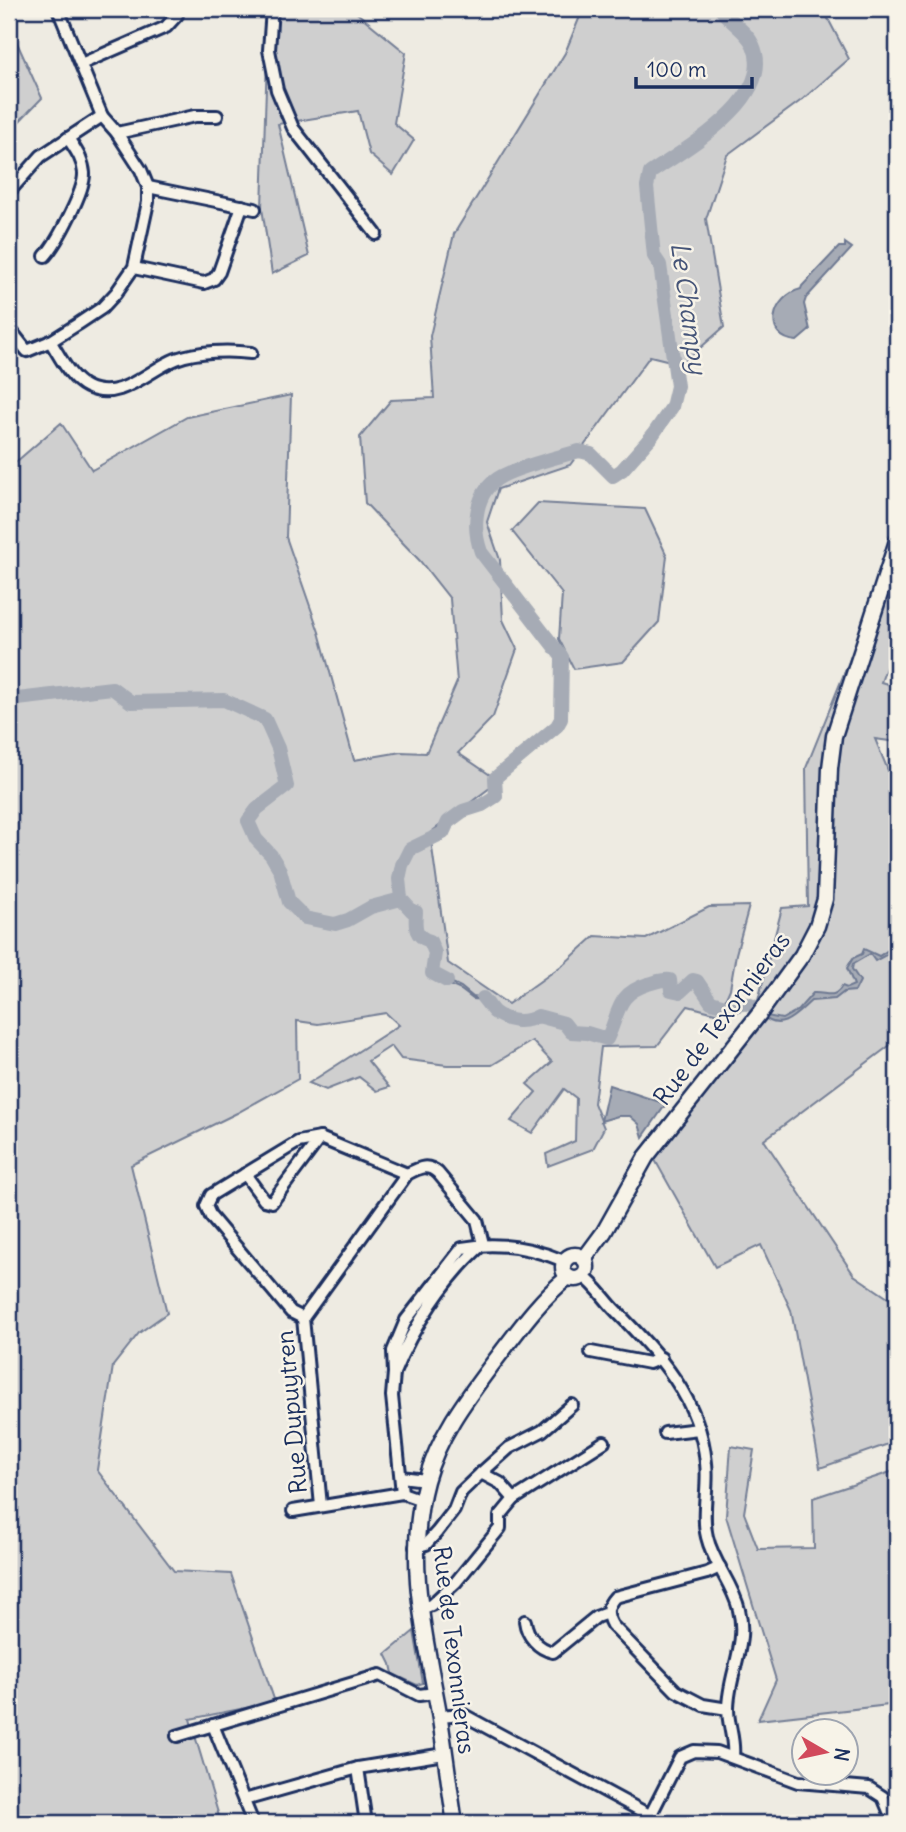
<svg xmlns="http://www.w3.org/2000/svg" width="906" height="1832" viewBox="0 0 906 1832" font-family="Delius,sans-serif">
	<rect width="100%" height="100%" fill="#eeebe2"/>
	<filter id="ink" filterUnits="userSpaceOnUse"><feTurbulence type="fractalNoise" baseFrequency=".0143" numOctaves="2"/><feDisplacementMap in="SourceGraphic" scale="14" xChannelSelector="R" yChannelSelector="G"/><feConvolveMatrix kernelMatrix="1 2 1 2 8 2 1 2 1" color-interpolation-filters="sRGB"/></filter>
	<g filter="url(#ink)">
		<!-- green -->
		<g fill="#cfcfcf" stroke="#757f96" stroke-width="2">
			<polygon points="274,9 352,9 406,53 394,123 414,140 393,175 369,154 358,111 278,124 309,256 272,274 262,208 267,57"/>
			<polygon points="583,9 823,9 849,59 803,99 727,155 706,219 724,327 682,364 650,356 570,465 498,489 487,522 500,560 503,620 517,649 493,717 458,753 499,781 430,833 448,963 508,1004 564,964 595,936 646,939 709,907 749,906 736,954 730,989 719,1014 688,1006 657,1046 601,1047 594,1103 604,1128 593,1149 548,1166 546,1154 575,1141 576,1098 564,1089 532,1133 511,1121 536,1092 527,1084 552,1062 532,1041 492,1065 447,1065 401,1059 391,1046 368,1061 389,1087 377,1091 359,1077 326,1090 309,1083 399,1025 386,1013 318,1024 297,1021 298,1079 237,1113 131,1165 167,1313 139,1333 113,1366 97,1470 174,1571 231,1574 275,1702 190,1719 221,1823 9,1823 9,468 61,423 92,470 187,417 291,395 286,537 319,632 354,760 401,752 426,753 457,682 450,599 420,561 365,503 360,437 391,400 434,398 430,336 454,234 565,53"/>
			<polygon points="9,25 42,98 9,132 9,123 18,113 9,92"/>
			<polygon points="538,503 645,509 667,556 659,622 623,662 574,669 559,639 562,594 512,531"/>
			<polygon points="897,542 897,637 881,682 897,687 897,742 875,739 897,792 897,1040 764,1140 854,1275 897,1304 897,1441 820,1468 791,1310 761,1245 715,1267 646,1144 747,1043 782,908 808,906 806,768"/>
			<polygon points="731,1446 754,1450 744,1513 758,1549 814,1548 813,1498 897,1470 897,1704 758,1720 776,1680 726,1516"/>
			<polygon points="414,1631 423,1683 417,1685 393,1674 391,1664 386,1654"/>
		</g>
		<!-- water -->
		<g fill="#a6abb5" stroke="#6e7992" stroke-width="2">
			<path d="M845 243 852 248 806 298 804 304 810 330 797 341C761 338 772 296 801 289L802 286 839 247H845Z"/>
			<path d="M255 808 258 810 248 821 249 828 277 864 289 902 305 918 335 924 348 920 371 907 401 899 412 911 416 912C417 928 410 935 430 941 436 952 433 961 432 973L461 987 473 997 486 999C488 1002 490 1006 492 1009 499 1018 517 1022 528 1022 540 1010 562 1020 571 1032L595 1034 607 1039C621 1015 616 993 648 984 656 982 663 979 670 980L671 990 675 992H680L693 980 697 981 711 1002 732 1008 742 1003 755 1007 744 1006 735 1010 724 1005H709L700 987 693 982 684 993 675 996 669 993 668 982H665C656 984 641 986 634 992 619 1004 618 1037 605 1043L600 1036 571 1035C560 1024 552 1018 535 1019L529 1025 518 1023 493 1013 484 1000 473 999 461 990 434 978 429 972 432 954 427 941 421 943 411 928 415 914 399 903 384 905 351 923 332 927 301 918 284 897 277 870 270 857 247 830 246 818Z"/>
			<path d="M897 944V949L875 961 870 954 853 964 852 969 860 981 855 991 844 992 835 999 811 1001C798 1012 781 1035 762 1015L782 1019 798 1010 813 993C826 992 834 1000 842 986L847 988 854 985 847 968 853 958 862 954 864 949 879 956Z"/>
			<polygon points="609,1085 666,1104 643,1137 639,1124 630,1116 618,1116 601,1121"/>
		</g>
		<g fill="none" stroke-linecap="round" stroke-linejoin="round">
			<!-- river -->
			<g stroke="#a6abb5" stroke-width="14">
				<path d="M9 700 112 688 131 702 224 700 265 719 278 748 287 786 257 809 248 821 256 839 271 855 280 870 289 902 305 918 335 924 348 920 371 907 401 899 399 879 402 865 410 849 443 833 448 822 463 811 482 805 496 796 495 778 557 726 561 719 562 657 481 552C472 527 474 491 502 476 521 466 558 457 579 451L591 454 613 476 622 470 652 436 672 407 677 386 660 265 654 256 647 187 650 173C685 149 777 98 753 45 747 31 729 22 721 9"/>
				<path d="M401 899 412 911 416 912C415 927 414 936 430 941L435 953 432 973 447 981"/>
				<path d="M483 998C487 1002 490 1008 494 1012 507 1022 524 1024 538 1016L564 1023 571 1032 587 1033 607 1039C620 1012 616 994 648 984 656 982 662 979 670 980L671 990 680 992 693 980 697 981 711 1002 732 1008C743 1002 749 1002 759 1010"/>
			</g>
			<defs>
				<g id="minor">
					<polyline points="272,9 269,50 277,90 293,128 376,234"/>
					<polyline points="81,64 166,27 177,15"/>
					<polyline points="117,133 195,116 217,116"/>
					<polyline points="148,187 255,209"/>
					<polyline points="9,192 41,156 102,116"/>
					<path d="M45 256C57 243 85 190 84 173 83 159 75 149 68 138"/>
					<polyline points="134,268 204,283 214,279 219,272 242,206"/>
					<polyline points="9,328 27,351 51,341 78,324 102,308 116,293 134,267 148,202 148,187 141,170 117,133 102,116 58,9"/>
					<path d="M50 341C60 356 70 379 87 387 120 403 148 370 176 359 198 351 228 350 251 353"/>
					<polyline points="245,1174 264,1200 272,1202 320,1138"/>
					<path d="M483 1244C446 1276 412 1328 394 1373L393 1351 406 1320 462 1248C498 1241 531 1247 564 1261"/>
					<path d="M583 1276C596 1285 605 1300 616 1311 659 1355 700 1398 706 1463 709 1487 701 1513 707 1537 713 1563 733 1584 739 1610 748 1645 728 1675 728 1709 728 1725 735 1740 733 1756"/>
					<polyline points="303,1318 291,1312 211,1217 206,1206 211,1195 298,1142 320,1138 407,1174"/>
					<polyline points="591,1352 649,1363 661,1358"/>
					<polyline points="394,1373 392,1396 402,1493"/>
					<polyline points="665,1433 699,1429"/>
					<polyline points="481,1473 500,1483 514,1499"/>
					<polyline points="401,1477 426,1480"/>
					<path d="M321 1506 303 1318 407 1174C419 1168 427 1163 438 1173L477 1220 483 1244"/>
					<polyline points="293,1511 402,1493 422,1500"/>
					<polyline points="415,1547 426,1544 437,1532 454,1510 461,1492 481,1473 509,1448 542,1431 572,1405"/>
					<path d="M720 1567 707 1573 615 1597C606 1607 606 1614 612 1625L676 1691 703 1705 728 1709"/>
					<polyline points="421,1609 431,1605 456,1582 500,1528 500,1516 514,1499 604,1442"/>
					<path d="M525 1621C527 1636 538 1649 553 1652L596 1617 607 1613"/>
					<polyline points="440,1716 462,1714 664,1823"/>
					<polyline points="213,1725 253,1823"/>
					<polyline points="177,1736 380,1675 419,1695 435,1693"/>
					<polyline points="358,1768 366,1823"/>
					<polyline points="244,1800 358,1768 444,1754"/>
					<polyline points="650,1816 680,1757 694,1751 717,1752 798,1782 869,1788 883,1797 894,1823"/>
				</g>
				<g id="major">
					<circle cx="575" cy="1267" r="12"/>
					<polyline points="584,1259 604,1232 646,1157 760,1013 802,955 817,926 825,899 830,768 834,736 897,541"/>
					<path d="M455 1823C449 1786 445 1749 439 1713 425 1636 405 1558 426 1481 438 1437 464 1402 491 1366 515 1335 537 1302 567 1278"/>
				</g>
			</defs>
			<!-- minor casing -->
			<use href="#minor" stroke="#1b2f5e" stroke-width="16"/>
			<!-- major casing -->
			<use href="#major" stroke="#1b2f5e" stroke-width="19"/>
			<!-- minor -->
			<use href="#minor" stroke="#f7f3e8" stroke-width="10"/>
			<!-- major -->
			<use href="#major" stroke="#f7f3e8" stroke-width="14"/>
		</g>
	</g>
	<g text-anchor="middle" stroke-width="5" stroke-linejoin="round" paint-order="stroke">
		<!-- street labels -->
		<g font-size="24" fill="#1b2f5e" stroke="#f7f3e8">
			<text transform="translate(722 1019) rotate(-53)" y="8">Rue de Texonnieras</text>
			<text transform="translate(292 1412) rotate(-95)" y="8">Rue Dupuytren</text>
			<text transform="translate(454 1650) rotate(83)" y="8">Rue de Texonnieras</text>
		</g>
		<!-- water labels -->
		<g font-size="26" font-style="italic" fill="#455478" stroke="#f7f3e8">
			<text transform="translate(689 308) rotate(82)" y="9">Le Champy</text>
		</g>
	</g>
	<!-- margin -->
	<rect width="906" height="1832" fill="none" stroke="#f7f3e8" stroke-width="35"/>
	<rect x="18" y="18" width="871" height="1797" fill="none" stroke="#1b2f5e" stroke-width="2.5" filter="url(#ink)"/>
	<!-- north arrow -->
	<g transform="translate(825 1752) rotate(99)"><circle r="33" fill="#f7f3e8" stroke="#9fa5b1" stroke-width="2"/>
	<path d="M0-5L12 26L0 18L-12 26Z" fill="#d1495b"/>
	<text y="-10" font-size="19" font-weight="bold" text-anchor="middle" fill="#1b2f5e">N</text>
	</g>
	<!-- scale -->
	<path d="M636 77v10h116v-10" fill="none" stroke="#1b2f5e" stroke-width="3.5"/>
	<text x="647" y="77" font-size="21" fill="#1b2f5e" stroke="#f7f3e8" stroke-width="5" paint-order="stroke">100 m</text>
</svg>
